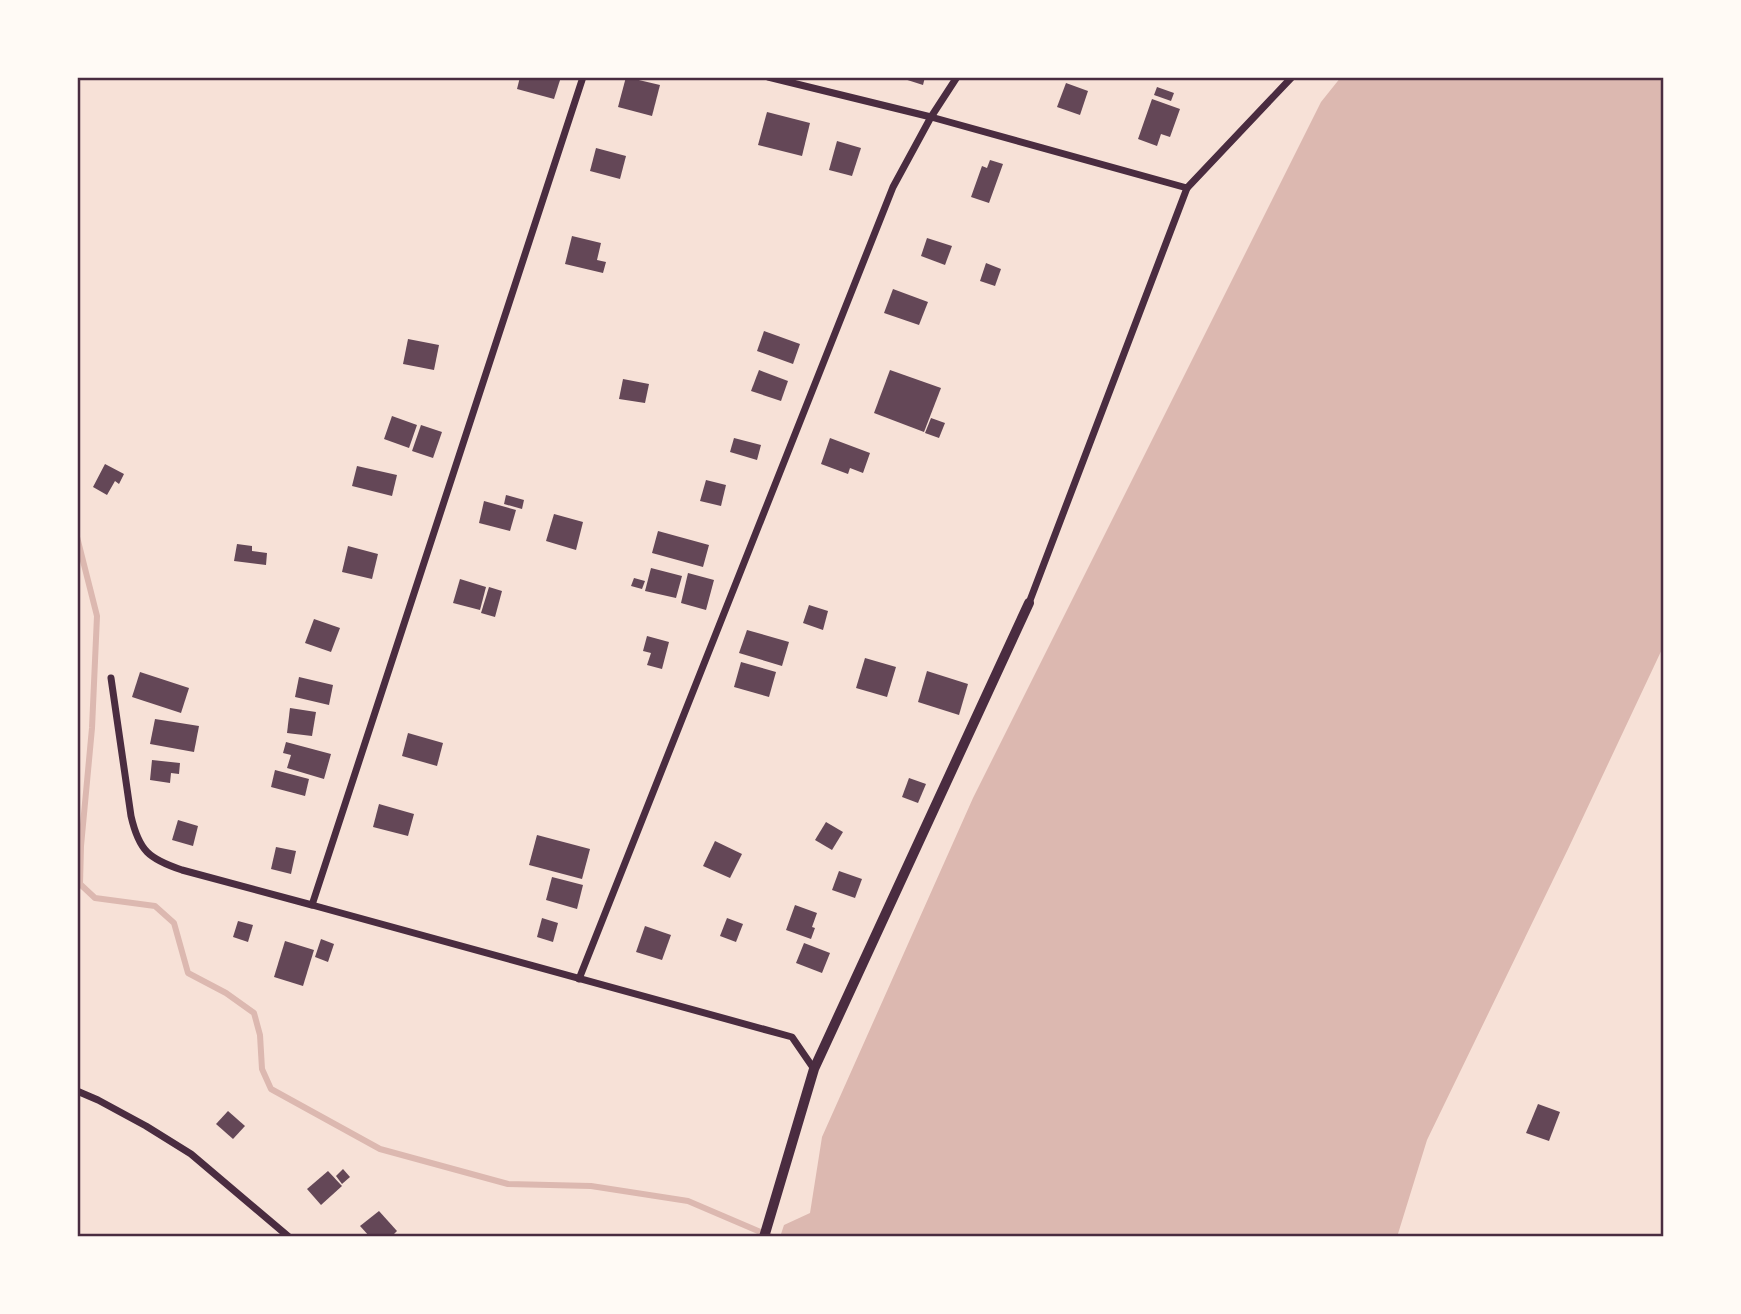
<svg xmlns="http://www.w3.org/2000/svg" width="1741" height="1314" viewBox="0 0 1741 1314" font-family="Lato,sans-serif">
	<rect width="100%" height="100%" fill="#f7e1d7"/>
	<!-- water -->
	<polygon fill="#dcb8b0" points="1341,77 1664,77 1664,645 1569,847 1427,1140 1397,1237 780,1237 784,1225 810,1213 822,1137 973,798 1321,102"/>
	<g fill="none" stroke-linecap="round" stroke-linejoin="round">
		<!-- stream -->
		<polyline stroke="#dcb8b0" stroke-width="6" points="77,537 97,616 92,728 81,846 80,884 95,898 155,906 174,923 188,973 226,993 254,1013 260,1035 262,1069 271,1089 380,1149 508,1184 591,1186 688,1201 772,1237"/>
	</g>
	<!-- building -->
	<g fill="#644757">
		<polygon points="520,77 561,77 554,99 517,89"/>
		<polygon points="626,77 660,85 652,116 618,107"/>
		<polygon points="898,77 925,77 923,85"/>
		<polygon points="1066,83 1088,91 1080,115 1057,107"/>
		<polygon points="1157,87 1174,93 1171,101 1154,95"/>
		<polygon points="1152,99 1180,109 1170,137 1161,134 1157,146 1138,139"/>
		<polygon points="767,112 810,123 802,156 758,145"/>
		<polygon points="837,141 861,148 852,176 829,170"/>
		<polygon points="596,148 626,156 620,179 590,171"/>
		<polygon points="990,160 1003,164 989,203 971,197 982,166 987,168"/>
		<polygon points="572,236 601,243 597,260 606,262 603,273 565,264"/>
		<polygon points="927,238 952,246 945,265 921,256"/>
		<polygon points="986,263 1001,269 995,286 980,281"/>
		<polygon points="893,289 928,302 919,325 884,313"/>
		<polygon points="764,331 800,344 793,364 757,351"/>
		<polygon points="408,339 439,345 434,370 403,364"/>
		<polygon points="759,370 788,381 781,401 751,391"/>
		<polygon points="890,370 941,388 924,432 874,413"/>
		<polygon points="623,379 649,384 645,403 619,399"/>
		<polygon points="392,416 417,425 409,448 384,439"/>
		<polygon points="931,418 945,423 939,438 925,433"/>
		<polygon points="421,425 442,432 433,458 412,451"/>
		<polygon points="734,438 761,445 757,460 730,452"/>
		<polygon points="830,438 870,453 863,473 850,468 848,474 821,464"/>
		<polygon points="105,464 124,474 119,484 115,481 107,495 93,487"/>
		<polygon points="357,466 397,475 392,496 352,486"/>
		<polygon points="706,480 726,485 721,506 700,501"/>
		<polygon points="506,495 524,500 522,509 504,504"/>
		<polygon points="484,501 516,510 510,531 479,523"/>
		<polygon points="554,514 583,522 576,550 546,541"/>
		<polygon points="658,531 709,545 703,567 652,553"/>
		<polygon points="237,544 252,546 252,551 267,553 266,565 234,561"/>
		<polygon points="348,546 378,554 372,579 342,572"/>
		<polygon points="651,568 682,576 676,598 645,591"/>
		<polygon points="688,573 714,580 706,610 681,603"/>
		<polygon points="634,578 645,581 642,589 631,586"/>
		<polygon points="460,579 486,587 480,610 453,603"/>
		<polygon points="489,587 502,591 495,617 481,613"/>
		<polygon points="809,605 828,611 823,630 803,623"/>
		<polygon points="314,619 340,628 331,652 305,643"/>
		<polygon points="747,630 789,642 782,666 739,653"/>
		<polygon points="647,636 669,642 662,669 647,665 651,653 643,651"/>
		<polygon points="865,658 896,667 887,697 856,688"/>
		<polygon points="741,662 776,672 769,697 734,687"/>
		<polygon points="927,671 968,684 959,715 918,702"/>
		<polygon points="140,672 189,688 181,713 132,697"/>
		<polygon points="299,677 333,685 329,705 295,697"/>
		<polygon points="290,708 316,712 312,736 287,733"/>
		<polygon points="155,719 199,726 194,752 150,744"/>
		<polygon points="408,733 443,743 437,766 402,756"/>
		<polygon points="286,742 331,754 324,779 287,768 291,755 283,753"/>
		<polygon points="152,760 180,763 179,774 171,773 170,783 150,780"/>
		<polygon points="275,770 309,779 305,796 271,787"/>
		<polygon points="909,778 926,784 918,803 902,797"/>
		<polygon points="379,804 414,814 408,836 373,827"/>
		<polygon points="178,820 198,826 193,846 172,840"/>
		<polygon points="826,822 843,832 832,850 815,840"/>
		<polygon points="537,835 590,849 582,879 529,865"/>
		<polygon points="715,841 742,854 730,878 703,866"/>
		<polygon points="276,847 296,851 291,874 271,869"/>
		<polygon points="839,871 862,879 855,898 832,890"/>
		<polygon points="552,877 583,885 577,909 546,900"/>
		<polygon points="795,905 817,913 812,927 815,928 811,939 786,930"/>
		<polygon points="542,918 558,923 553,942 537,937"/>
		<polygon points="727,918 743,924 736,942 720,936"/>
		<polygon points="238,921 253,925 248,942 233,937"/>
		<polygon points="645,926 671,935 662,960 636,952"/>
		<polygon points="321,939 334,944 328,962 315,957"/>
		<polygon points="285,941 314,950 303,986 274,977"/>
		<polygon points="804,943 830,953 822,973 796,963"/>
		<polygon points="1538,1104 1560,1112 1549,1141 1526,1133"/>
		<polygon points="228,1111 245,1126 233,1139 216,1124"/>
		<polygon points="343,1169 350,1177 342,1184 336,1176"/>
		<polygon points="328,1171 342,1186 321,1205 307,1189"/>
		<polygon points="379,1211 397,1231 391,1237 370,1237 360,1226"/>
	</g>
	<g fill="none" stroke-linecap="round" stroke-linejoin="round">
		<!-- minor -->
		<g stroke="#4a2c40" stroke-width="7">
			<polyline points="583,77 312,905 792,1037 814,1069"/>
			<polyline points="768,77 931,117 1187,188 1292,77"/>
			<polyline points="1029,603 1187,188"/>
			<path d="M111 678 131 816C139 851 149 859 182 870L312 905"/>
			<polyline points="579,979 893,187 931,117 957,77"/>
			<polyline points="77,1091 98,1100 146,1126 191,1154 289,1237"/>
		</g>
		<!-- tertiary -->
		<polyline stroke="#4a2c40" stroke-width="10" points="764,1237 814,1069 1029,603"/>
	</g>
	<!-- border -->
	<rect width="1741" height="1314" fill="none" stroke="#fffaf5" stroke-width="158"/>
	<rect x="79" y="79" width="1583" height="1156" fill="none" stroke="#4a2c40" stroke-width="2.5"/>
</svg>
